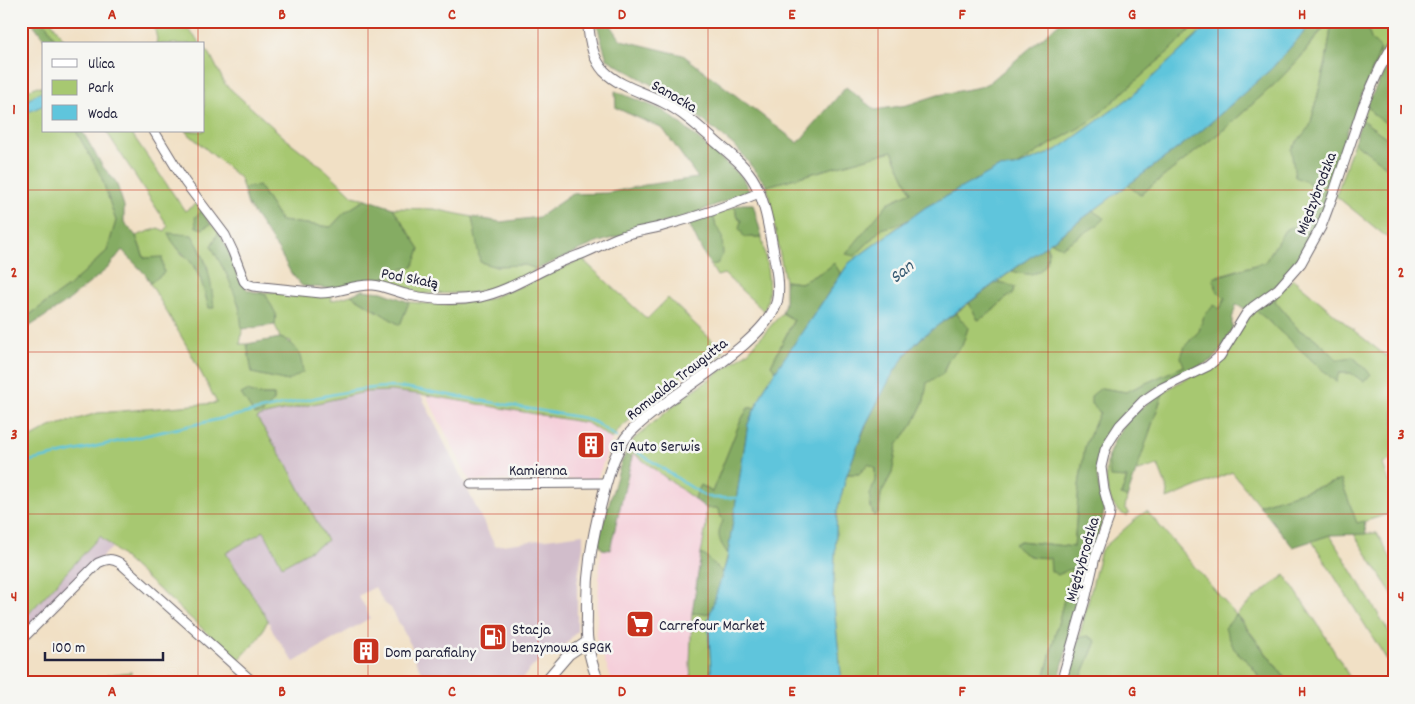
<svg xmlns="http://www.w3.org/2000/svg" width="1415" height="704" viewBox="0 0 1415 704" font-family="Dekko,sans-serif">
	<rect width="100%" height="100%" fill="#f6f6f2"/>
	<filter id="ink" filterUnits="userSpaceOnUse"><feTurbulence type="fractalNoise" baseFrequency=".02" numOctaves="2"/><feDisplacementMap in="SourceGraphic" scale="10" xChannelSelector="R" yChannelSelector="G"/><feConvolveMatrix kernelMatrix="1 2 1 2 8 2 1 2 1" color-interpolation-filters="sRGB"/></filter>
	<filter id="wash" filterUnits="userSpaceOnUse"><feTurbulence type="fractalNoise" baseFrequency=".0096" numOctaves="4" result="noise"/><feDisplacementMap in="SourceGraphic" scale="20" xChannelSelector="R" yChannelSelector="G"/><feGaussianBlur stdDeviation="1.12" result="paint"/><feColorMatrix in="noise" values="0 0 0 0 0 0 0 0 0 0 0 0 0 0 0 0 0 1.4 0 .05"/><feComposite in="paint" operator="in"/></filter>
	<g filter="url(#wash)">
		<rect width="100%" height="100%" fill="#f1e0c5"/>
		<!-- built -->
		<g fill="#f5cfda">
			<polygon points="426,395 587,423 612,439 597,479 470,481"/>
			<polygon points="633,453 706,508 706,526 692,613 690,664 691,683 613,683 596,637 600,561 602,549 610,549"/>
		</g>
		<!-- industrial -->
		<g fill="#d1bdcb">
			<polygon points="391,391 421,395 495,546 583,534 583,546 577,584 577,631 559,652 545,653 518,683 428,683 416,662 413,649 391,608 384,603 375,587 358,596 366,608 370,618 294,662 273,632 268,620 225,553 264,531 287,465 257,418 261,416 365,392"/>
			<polygon points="100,536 112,548 100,558 21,634 21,622"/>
		</g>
		<!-- green -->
		<g fill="#a7c871" stroke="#647556" fill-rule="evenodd">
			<polygon points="44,21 51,21 67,44 58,44"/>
			<polygon points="153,21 181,21 201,44 156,44 157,39"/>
			<polygon points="1198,21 1213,21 1132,96 1057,150 1015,167 1039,151 1091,121 1175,46"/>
			<polygon points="1366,21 1394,21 1394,32 1366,84 1381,49 1371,39"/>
			<path d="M1327 24 1331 28 1326 62 1310 126 1291 149 1311 184 1308 221 1285 230 1265 262 1217 276 1225 297 1220 309 1204 316 1199 331 1190 340 1185 366 1126 392 1101 388 1091 404 1100 412 1085 446 1079 486 1074 547 1020 541 1029 556 1051 558 1072 568 1043 683H842L833 597 837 511 847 474H859L869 464 875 468C875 472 875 477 875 481 872 497 867 500 874 516L879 512 881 494 892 473 897 445 913 424 924 401 927 382 943 374 948 360 962 346 968 328 956 313 969 303 978 320 989 314 1006 298 1013 294 1015 287 1006 284 997 282 1012 271 1026 274 1049 252 1046 245 1051 242 1063 247 1103 218 1093 211 1128 185 1140 195 1227 127 1277 82 1300 58Z"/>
			<polygon points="204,47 210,54 225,84 286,139 327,171 353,196 366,199 344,213 331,227 281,221 259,186 243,188 240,178 185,131 204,131"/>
			<polygon points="37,86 44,88 44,131 76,131 101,176 116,221 107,251 68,287 21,321 21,94"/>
			<polygon points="1367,104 1394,129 1394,143 1362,120"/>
			<path d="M106 131H130L185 211 197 203 202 211V229L211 224 219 232 211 246C225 271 242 299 242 329 242 334 241 339 240 344H247L253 373 288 381 291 341 280 338 275 325V314L266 295 255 292H287L332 296 331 301 351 295 400 325 409 302 443 305 485 300 535 281 582 259 647 319 668 298 724 352 704 368 700 363 695 364 617 431 612 439 587 423 426 395 391 391 365 392 261 416 257 418 287 465 327 541 282 566 264 531 226 553 268 620 259 638 238 661 100 536 21 622V443L50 427 98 413 217 403 188 348 150 283 153 281 136 236 158 228 165 231 168 226ZM192 236 200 249 208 268 209 308 201 280 191 262 181 253 171 239ZM247 391 259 395H274V401L255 415 242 395Z"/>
			<polygon points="1354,142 1394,172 1394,243 1336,196"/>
			<polygon points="892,151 911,192 888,203 855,256 881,229 905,222 849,263 841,274 834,264 827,269 801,283 785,281 767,186"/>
			<path d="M734 207 736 210V214L741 221 744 237H762C765 260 774 290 764 311L724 274 717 276 711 266 718 263 722 235 716 226 713 215Z"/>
			<polygon points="393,208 434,209 472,217 481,262 493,266 525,265 537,269 517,280 496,288 470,293 419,294 378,281 396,270 413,267 420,249"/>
			<polygon points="1293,279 1357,333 1386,356 1394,348 1394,458 1383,464 1394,496 1394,512 1357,524 1341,480 1259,505 1232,472 1167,499 1168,491 1158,465 1135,472 1163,393 1173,386 1225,356 1231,347 1237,333 1255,309 1336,381 1339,373 1351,373 1364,381 1371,374 1353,357 1338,361 1329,351 1313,337 1299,330 1275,301 1277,295"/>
			<polygon points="782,313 794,319 771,365 776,371 766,385 755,408 748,408 740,422 712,492 701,485 694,499 633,453 632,457 625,455 633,440 653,423 687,395 748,352"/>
			<path d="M1108 456 1127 477 1121 494 1127 498 1125 508 1129 512 1127 516C1105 508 1104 475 1108 456Z"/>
			<polygon points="717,507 723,521 721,543 728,554 723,573 708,558 701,554 706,526 706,508"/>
			<polygon points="1147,511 1236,615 1253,599 1285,575 1319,626 1353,683 1289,683 1237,615 1234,649 1252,666 1263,683 1079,683 1096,641 1088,636 1079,638 1101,550 1139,516"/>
			<polygon points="1377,533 1394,564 1394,597 1354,534"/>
			<polygon points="1330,535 1394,640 1394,671 1312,541"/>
			<polygon points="711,612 708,620 712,683 691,683 690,664 692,613 705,614"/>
			<polygon points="131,672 133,683 109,683 108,675"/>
		</g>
		<!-- forest -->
		<g fill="#85ac63" stroke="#54674f">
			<polygon points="31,21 44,21 58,44 48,44"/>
			<polygon points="597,21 608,21 621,40 683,55 798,143 846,87 875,110 907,105 938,95 980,87 990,82 1062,21 1198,21 1175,46 1091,121 1039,151 1015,167 998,168 926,207 905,222 881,229 855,256 846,254 888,203 911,192 892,151 767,186 737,148 678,100 607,59 600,36"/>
			<path d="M1314 21H1366L1371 39 1381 49 1347 131 1329 196 1311 237 1297 263 1280 283 1246 309 1236 305 1232 319V329L1221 350 1212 360 1147 394 1135 403 1122 416 1107 438 1100 453 1096 470 1101 499 1105 507 1100 529 1088 566 1058 683H1043L1072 568 1058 575 1051 571 1050 558C1034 557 1025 558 1014 544L1020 541 1074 547 1079 486 1085 446 1100 412 1091 404V396L1101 388 1126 392 1184 366 1181 357 1185 346 1199 331 1204 316 1214 305 1220 309 1225 298 1217 291 1213 278 1265 262 1285 230 1308 221 1311 184 1295 177 1291 149 1310 126 1326 62 1331 28 1326 24 1300 58 1277 82 1227 127 1140 195 1128 185 1201 131 1271 69Z"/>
			<polygon points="1387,67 1394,68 1394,129 1373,114 1367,104"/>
			<polygon points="615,91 662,110 676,120 742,177 749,191 696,213 596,243 537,269 525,265 493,266 480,262 472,217 501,222 539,217 572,194 608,193 645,185 698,178 663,129 616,108"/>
			<polygon points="1362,120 1394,143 1394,172 1354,142"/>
			<polygon points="76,131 82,131 103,167 116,182 124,206 124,222 136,236 144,258 162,257 164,273 153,281 150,283 146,275 122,250 108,268 64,304 21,332 21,321 68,287 107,251 116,221 101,176"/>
			<polygon points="259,186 281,221 331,227 344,213 366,199 393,208 420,249 413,267 396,270 378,281 368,281 338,289 302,286 291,273 279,251 248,205 243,188"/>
			<polygon points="742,204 753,204 762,237 744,237 739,228 741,221 736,214 736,210 734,207"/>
			<polygon points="202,211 211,224 202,229 196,227 195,217"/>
			<polygon points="1093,211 1104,218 1099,224 1062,247 1051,242"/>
			<polygon points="713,215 716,226 722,235 723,254 718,263 711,266 701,249 689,224"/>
			<polygon points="219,232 229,252 240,281 248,290 266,295 276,314 275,325 242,329 239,305 227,275 211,246"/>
			<path d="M168 233 192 235C208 262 211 278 214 308H209C204 292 201 273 190 261 181 251 173 245 168 233Z"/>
			<path d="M1046 245C1052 262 1042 276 1024 274 1020 273 1016 272 1012 271Z"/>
			<polygon points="834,263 841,274 776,371 771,365 794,320 782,313 785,303 785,281 801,283 827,269"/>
			<polygon points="997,282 1015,287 1013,294 1006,298 989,314 978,320 969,303"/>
			<polygon points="362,290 382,292 409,302 400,325 351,295"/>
			<polygon points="1277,295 1275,301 1299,330 1313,337 1329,351 1338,361 1340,359 1353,357 1371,374 1364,382 1351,373 1339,373 1336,382 1255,309"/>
			<path d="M956 313 968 328 962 346 948 360 943 374 927 383 924 401 913 424 897 445 892 473 881 494 879 512 874 516 870 503V494L875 480V468L868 464 859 474H847C864 429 885 371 922 338 932 328 945 321 956 313Z"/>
			<path d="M280 338C298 344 301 355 303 372L288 381 252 373 247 344Z"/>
			<polygon points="247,391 259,395 274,395 274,401 263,413 255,415 241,394"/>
			<polygon points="1163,393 1127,498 1121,495 1127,478 1110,477 1108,456 1115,439 1130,417 1151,400"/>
			<path d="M748 408H755L748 424 728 554C720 542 715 536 723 521L717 508H706L694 499 701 485 712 492 740 422Z"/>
			<polygon points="625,455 632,457 610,550 602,549 598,541 621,463"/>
			<polygon points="1341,480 1357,523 1364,521 1366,534 1330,535 1293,547 1259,505"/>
			<polygon points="701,554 708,558 723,573 711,612 705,614 692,613"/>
			<polygon points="1236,615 1289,683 1263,683 1252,666 1234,649 1225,628"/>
			<polygon points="1088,636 1096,641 1079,683 1065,683 1079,638"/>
		</g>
		<!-- water -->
		<g fill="#5fc5dc" stroke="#40748c">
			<polygon points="1213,21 1314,21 1271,69 1201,131 922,337 906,354 892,375 865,426 847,474 837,511 833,597 842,683 712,683 708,620 727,560 748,424 766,385 849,263 926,207 998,168 1015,167 1057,150 1132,96"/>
			<polygon points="42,92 44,93 44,105 26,113 21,111 22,104 37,94"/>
		</g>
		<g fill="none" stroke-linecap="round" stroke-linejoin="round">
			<!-- stream -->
			<g stroke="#5fc5dc" stroke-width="2.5">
				<polyline points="630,447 703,495 713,498 739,498"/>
				<path d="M21 463 319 397C350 391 376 385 408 388L584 418 596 423 616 437"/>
			</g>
		</g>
	</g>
	<g filter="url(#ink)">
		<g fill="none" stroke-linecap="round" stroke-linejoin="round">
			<defs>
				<g id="minor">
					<path d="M154 131 185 182 225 235 233 252 244 281 247 284 253 286 321 293C339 293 354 284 372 285 385 286 396 292 409 295 432 300 457 301 480 297 504 292 525 279 546 269 559 262 571 258 584 253 597 248 609 240 622 236 635 231 650 230 663 226 696 217 728 206 759 193"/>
					<polyline points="471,484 606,483"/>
					<path d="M21 640 98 563C107 559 111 558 120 563L254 683"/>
					<polyline points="1061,683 1086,596 1095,557 1109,518 1110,511 1104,490 1101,467 1105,450 1109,442 1120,425 1143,401 1162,388 1208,366 1220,356 1246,314 1253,307 1278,289 1301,263 1321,227 1333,195 1363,106 1380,68 1394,43"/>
				</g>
				<g id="tertiary">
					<path d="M588 21C589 39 592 58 604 71 620 87 643 92 663 102 683 112 699 127 716 142 730 154 746 166 755 183 764 200 768 220 771 239 774 257 781 283 777 301 768 342 669 394 637 426 630 432 623 440 619 449 611 464 606 482 602 500 592 539 586 573 587 614 587 624 586 634 588 643 589 657 594 670 599 683"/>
					<polyline points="544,683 569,654 587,642"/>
				</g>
			</defs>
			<!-- minor casing -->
			<use href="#minor" stroke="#6a646b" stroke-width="11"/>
			<!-- tertiary casing -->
			<use href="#tertiary" stroke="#6a646b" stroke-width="12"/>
			<!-- minor -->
			<use href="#minor" stroke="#fff" stroke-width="9"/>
			<!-- tertiary -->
			<use href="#tertiary" stroke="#fff" stroke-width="10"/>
		</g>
	</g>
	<!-- grid -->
	<path fill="none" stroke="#c8321e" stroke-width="1" stroke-opacity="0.55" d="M198 21V44M368 21V683M538 21V683M708 21V683M878 21V683M1048 21V683M1218 21V683M198 131V683M21 190H1394M21 352H1394M21 514H1394"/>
	<!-- icons -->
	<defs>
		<symbol id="building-square" viewBox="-11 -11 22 22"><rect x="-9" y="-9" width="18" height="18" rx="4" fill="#c8321e" stroke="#f6f6f2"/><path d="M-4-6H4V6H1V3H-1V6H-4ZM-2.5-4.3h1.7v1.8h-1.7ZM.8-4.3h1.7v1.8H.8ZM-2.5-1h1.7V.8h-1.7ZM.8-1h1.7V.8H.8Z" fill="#fff"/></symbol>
		<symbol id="supermarket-square" viewBox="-11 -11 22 22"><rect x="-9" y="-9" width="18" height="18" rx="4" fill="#c8321e" stroke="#f6f6f2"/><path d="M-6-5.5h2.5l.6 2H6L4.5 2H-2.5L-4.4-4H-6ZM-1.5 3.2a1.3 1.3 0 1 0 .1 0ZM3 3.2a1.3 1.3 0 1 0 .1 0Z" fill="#fff"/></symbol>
		<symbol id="fuel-square" viewBox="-11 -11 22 22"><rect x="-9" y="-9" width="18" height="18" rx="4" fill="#c8321e" stroke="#f6f6f2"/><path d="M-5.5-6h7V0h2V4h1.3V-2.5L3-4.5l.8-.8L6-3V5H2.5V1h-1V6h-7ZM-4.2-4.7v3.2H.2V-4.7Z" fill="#fff"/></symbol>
	</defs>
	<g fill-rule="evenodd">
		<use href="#building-square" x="575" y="429" width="32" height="32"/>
		<use href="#supermarket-square" x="624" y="608" width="32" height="32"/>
		<use href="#fuel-square" x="477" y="621" width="32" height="32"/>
		<use href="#building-square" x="350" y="635" width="32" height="32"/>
	</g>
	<g text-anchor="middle" stroke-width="5" stroke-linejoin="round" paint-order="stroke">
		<!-- street labels -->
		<g font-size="16" fill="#22223b" stroke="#f6f6f2">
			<text transform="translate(675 95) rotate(30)" y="6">Sanocka</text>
			<text transform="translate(1315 193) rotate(-69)" y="6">Międzybrodzka</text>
			<text transform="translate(410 277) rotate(11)" y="6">Pod Skałą</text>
			<text transform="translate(676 378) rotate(-38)" y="6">Romualda Traugutta</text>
			<text x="538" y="475">Kamienna</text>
			<text transform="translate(1081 559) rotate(-74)" y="6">Międzybrodzka</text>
		</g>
		<!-- poi labels -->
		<g font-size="16" fill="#22223b" stroke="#f6f6f2" text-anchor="start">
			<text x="610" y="451">GT Auto Serwis</text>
			<text x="659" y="630">Carrefour Market</text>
			<text x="512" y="634">Stacja<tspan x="512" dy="18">benzynowa SPGK</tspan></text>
			<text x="385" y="657">Dom parafialny</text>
		</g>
		<!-- water labels -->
		<g font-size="18" font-style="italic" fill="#375b73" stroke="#f6f6f2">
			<text transform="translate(901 271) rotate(-39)" y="6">San</text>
		</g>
	</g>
	<!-- margin -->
	<rect width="1415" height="704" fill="none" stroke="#f6f6f2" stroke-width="55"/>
	<!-- legend -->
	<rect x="42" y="42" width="162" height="90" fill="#f6f6f2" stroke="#a1a1a9"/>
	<rect x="52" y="59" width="25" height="8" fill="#ffffff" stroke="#a1a1a9"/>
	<text x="88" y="68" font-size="15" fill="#22223b">Ulica</text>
	<rect x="52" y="80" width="25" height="15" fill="#a7c871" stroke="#a1a1a9"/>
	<text x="88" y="92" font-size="15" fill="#22223b">Park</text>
	<rect x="52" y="105" width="25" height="15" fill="#5fc5dc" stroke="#a1a1a9"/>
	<text x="88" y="118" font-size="15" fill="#22223b">Woda</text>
	<!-- scale -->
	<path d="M45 652v8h118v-8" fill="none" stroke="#22223b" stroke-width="2.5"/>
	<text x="52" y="652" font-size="15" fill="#22223b" stroke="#f6f6f2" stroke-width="4" paint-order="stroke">100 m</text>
	<rect x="28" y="28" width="1360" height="648" fill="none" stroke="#c8321e" stroke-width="2"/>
	<g font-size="16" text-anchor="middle" font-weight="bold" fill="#c8321e">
		<text x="112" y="19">A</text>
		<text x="282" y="19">B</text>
		<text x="452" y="19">C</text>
		<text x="622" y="19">D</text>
		<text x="792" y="19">E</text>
		<text x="962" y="19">F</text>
		<text x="1132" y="19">G</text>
		<text x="1302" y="19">H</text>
		<text x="14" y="114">1</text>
		<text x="1401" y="114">1</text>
		<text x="14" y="277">2</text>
		<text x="1401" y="277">2</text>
		<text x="14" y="439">3</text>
		<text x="1401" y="439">3</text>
		<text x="14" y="601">4</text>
		<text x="1401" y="601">4</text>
		<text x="112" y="696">A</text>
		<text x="282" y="696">B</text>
		<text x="452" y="696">C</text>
		<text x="622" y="696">D</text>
		<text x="792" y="696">E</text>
		<text x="962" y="696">F</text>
		<text x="1132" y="696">G</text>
		<text x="1302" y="696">H</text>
	</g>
</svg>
